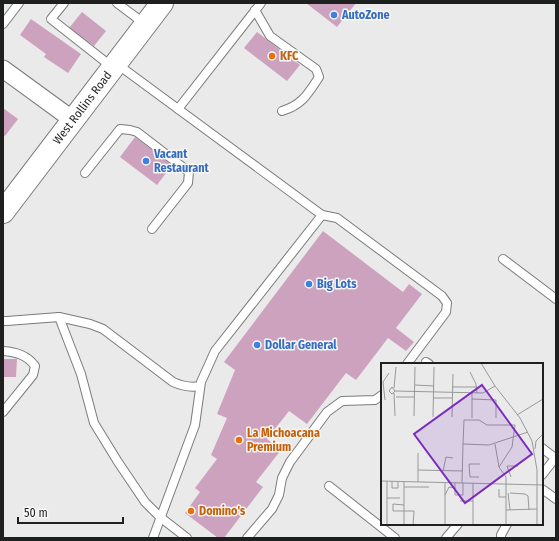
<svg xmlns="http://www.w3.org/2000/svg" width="559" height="541" viewBox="0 0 559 541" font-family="'Fira Sans Condensed',sans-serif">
	<rect width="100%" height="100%" fill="#eaeaeb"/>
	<!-- building -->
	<g fill="#cda2be">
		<polygon points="306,3 356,3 337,27"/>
		<polygon points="82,12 106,31 94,46 69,28"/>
		<polygon points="31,19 81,54 68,73 44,57 46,54 20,35"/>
		<polygon points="257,32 300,65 287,81 244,48"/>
		<polygon points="3,108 18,119 5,136 3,135"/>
		<polygon points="135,137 172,165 157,185 120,157"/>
		<polygon points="323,231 403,292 409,284 422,294 396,328 414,342 406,351 388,338 356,380 346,373 307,424 289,411 267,439 281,450 256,482 263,487 224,538 218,538 185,513 200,492 195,488 217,459 211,455 227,418 217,414 235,370 224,362"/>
		<polygon points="3,359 17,359 16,377 3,377"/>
	</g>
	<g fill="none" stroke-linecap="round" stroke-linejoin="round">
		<defs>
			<g id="service">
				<polyline points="64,3 51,19 112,67"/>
				<polyline points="117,3 145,24"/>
				<path d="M255 10 270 36 316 69 319 77C308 94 302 105 282 111"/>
				<polyline points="3,24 19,3"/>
				<polyline points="117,64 322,215 215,351 201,382 195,425 153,538"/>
				<polyline points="178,109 261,3"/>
				<polyline points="85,173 120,129 130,130 137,132 189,172 188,183 152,229"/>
				<polyline points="322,215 337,218 442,296 447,303 446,312 407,364"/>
				<polyline points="503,259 556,299"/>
				<path d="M59 317 90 324 103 329 173 382C182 386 190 388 200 386"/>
				<polyline points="3,321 7,321 59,317 81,374 94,423 118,462 145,502 160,517 187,538"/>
				<path d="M3 351C16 352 27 355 35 366L33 375 3 412"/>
				<polyline points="426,362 429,364"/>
				<polyline points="542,448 555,458"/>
				<polyline points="542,475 556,457"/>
				<polyline points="329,486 395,538"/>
				<polyline points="542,489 556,499"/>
				<polyline points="247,538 272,509 279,495 282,478 290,462 327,412 342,401 375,400 382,395"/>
				<polyline points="446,538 458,524"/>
				<polyline points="501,538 501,535 507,524"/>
			</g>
			<polyline id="minor" points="3,69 73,120"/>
			<g id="secondary">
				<path id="s1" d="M3 212 162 3"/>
			</g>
		</defs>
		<!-- service casing -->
		<use href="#service" stroke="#7a7b7c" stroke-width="10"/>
		<!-- minor casing -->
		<use href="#minor" stroke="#7a7b7c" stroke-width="19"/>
		<!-- secondary casing -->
		<use href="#secondary" stroke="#7a7b7c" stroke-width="24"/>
		<!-- service -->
		<use href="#service" stroke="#fff" stroke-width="8"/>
		<!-- minor -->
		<use href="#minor" stroke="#fff" stroke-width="17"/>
		<!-- secondary -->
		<use href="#secondary" stroke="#fff" stroke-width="22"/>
	</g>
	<!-- markers -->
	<g fill="#3f7fe0" stroke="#f7f7f8" stroke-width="1.5">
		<circle cx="334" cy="15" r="4"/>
		<circle cx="146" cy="161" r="4"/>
		<circle cx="309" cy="284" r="4"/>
		<circle cx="257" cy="345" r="4"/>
	</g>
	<g fill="#e8710a" stroke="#f7f7f8" stroke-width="1.5">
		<circle cx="272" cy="56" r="4"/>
		<circle cx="239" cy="440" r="4"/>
		<circle cx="191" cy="511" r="4"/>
	</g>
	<g text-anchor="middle" stroke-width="3" stroke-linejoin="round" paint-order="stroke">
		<!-- shop labels -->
		<g font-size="12" font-weight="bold" fill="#366cbe" stroke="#f7f7f8" text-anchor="start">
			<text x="342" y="19">AutoZone</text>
			<text x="154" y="158">Vacant<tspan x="154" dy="14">Restaurant</tspan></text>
			<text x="317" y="288">Big Lots</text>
			<text x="265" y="349">Dollar General</text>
		</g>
		<!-- food labels -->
		<g font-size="12" font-weight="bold" fill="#c56008" stroke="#f7f7f8" text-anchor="start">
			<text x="280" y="60">KFC</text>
			<text x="247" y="437">La Michoacana<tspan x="247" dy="14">Premium</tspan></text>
			<text x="199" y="515">Domino's</text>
		</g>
		<!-- street labels -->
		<g font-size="12" fill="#1e1f1f" stroke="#f7f7f8">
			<text dy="4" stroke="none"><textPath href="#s1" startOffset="131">West Rollins Road</textPath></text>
		</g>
	</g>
	<!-- overview -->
	<g transform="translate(381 363)">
		<rect width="162" height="162" fill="#eaeaeb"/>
		<path fill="none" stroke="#989999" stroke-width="1" d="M100 0 114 23 139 55 151 78 156 107V162M89 9 95 21 96 30M34 22 53 23M71 24H96M13 25 15 4M14 28 11 24 8 28 11 31 14 28 102 30 114 23M13 30 14 53M15 34H34M52 35H71M91 36 115 37V55M4 37 2 19 8 10M136 52 162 36M33 53 34 4M52 54 53 4M71 54 72 11M91 55V30M82 81 83 57H98L106 62H134L131 84 118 104 125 114V162M114 81 118 104M154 86 155 78 162 71M37 107 82 108M62 108 65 94 72 95M98 114H89L88 101H99M130 114 126 103H137M0 118 162 122M11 118V125H17V119M37 119V90M74 120V132H82V120M81 120 82 81 108 82 147 69M23 124H48M118 126V134H125M127 130 129 147M129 130 144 131 147 133 148 147M64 132 68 124 74 125M6 135H19M79 138H92M23 142 12 141V148H33L32 162M125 147 156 146M6 162V118M23 162V119M64 162V120M92 162V120"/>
		<path fill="#7b2cbf" fill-opacity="0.15" stroke="#7b2cbf" stroke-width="2" d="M101 22 151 91 84 140 33 71Z"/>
		<rect width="162" height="162" fill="none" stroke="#1e1f1f" stroke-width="2"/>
	</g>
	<!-- border -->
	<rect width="559" height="541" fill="none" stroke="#1e1f1f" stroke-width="8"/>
	<!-- scale -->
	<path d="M18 517v6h105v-6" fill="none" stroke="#1e1f1f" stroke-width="2"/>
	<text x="24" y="517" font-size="12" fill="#1e1f1f" stroke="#f7f7f8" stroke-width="3" paint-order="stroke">50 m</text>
</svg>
